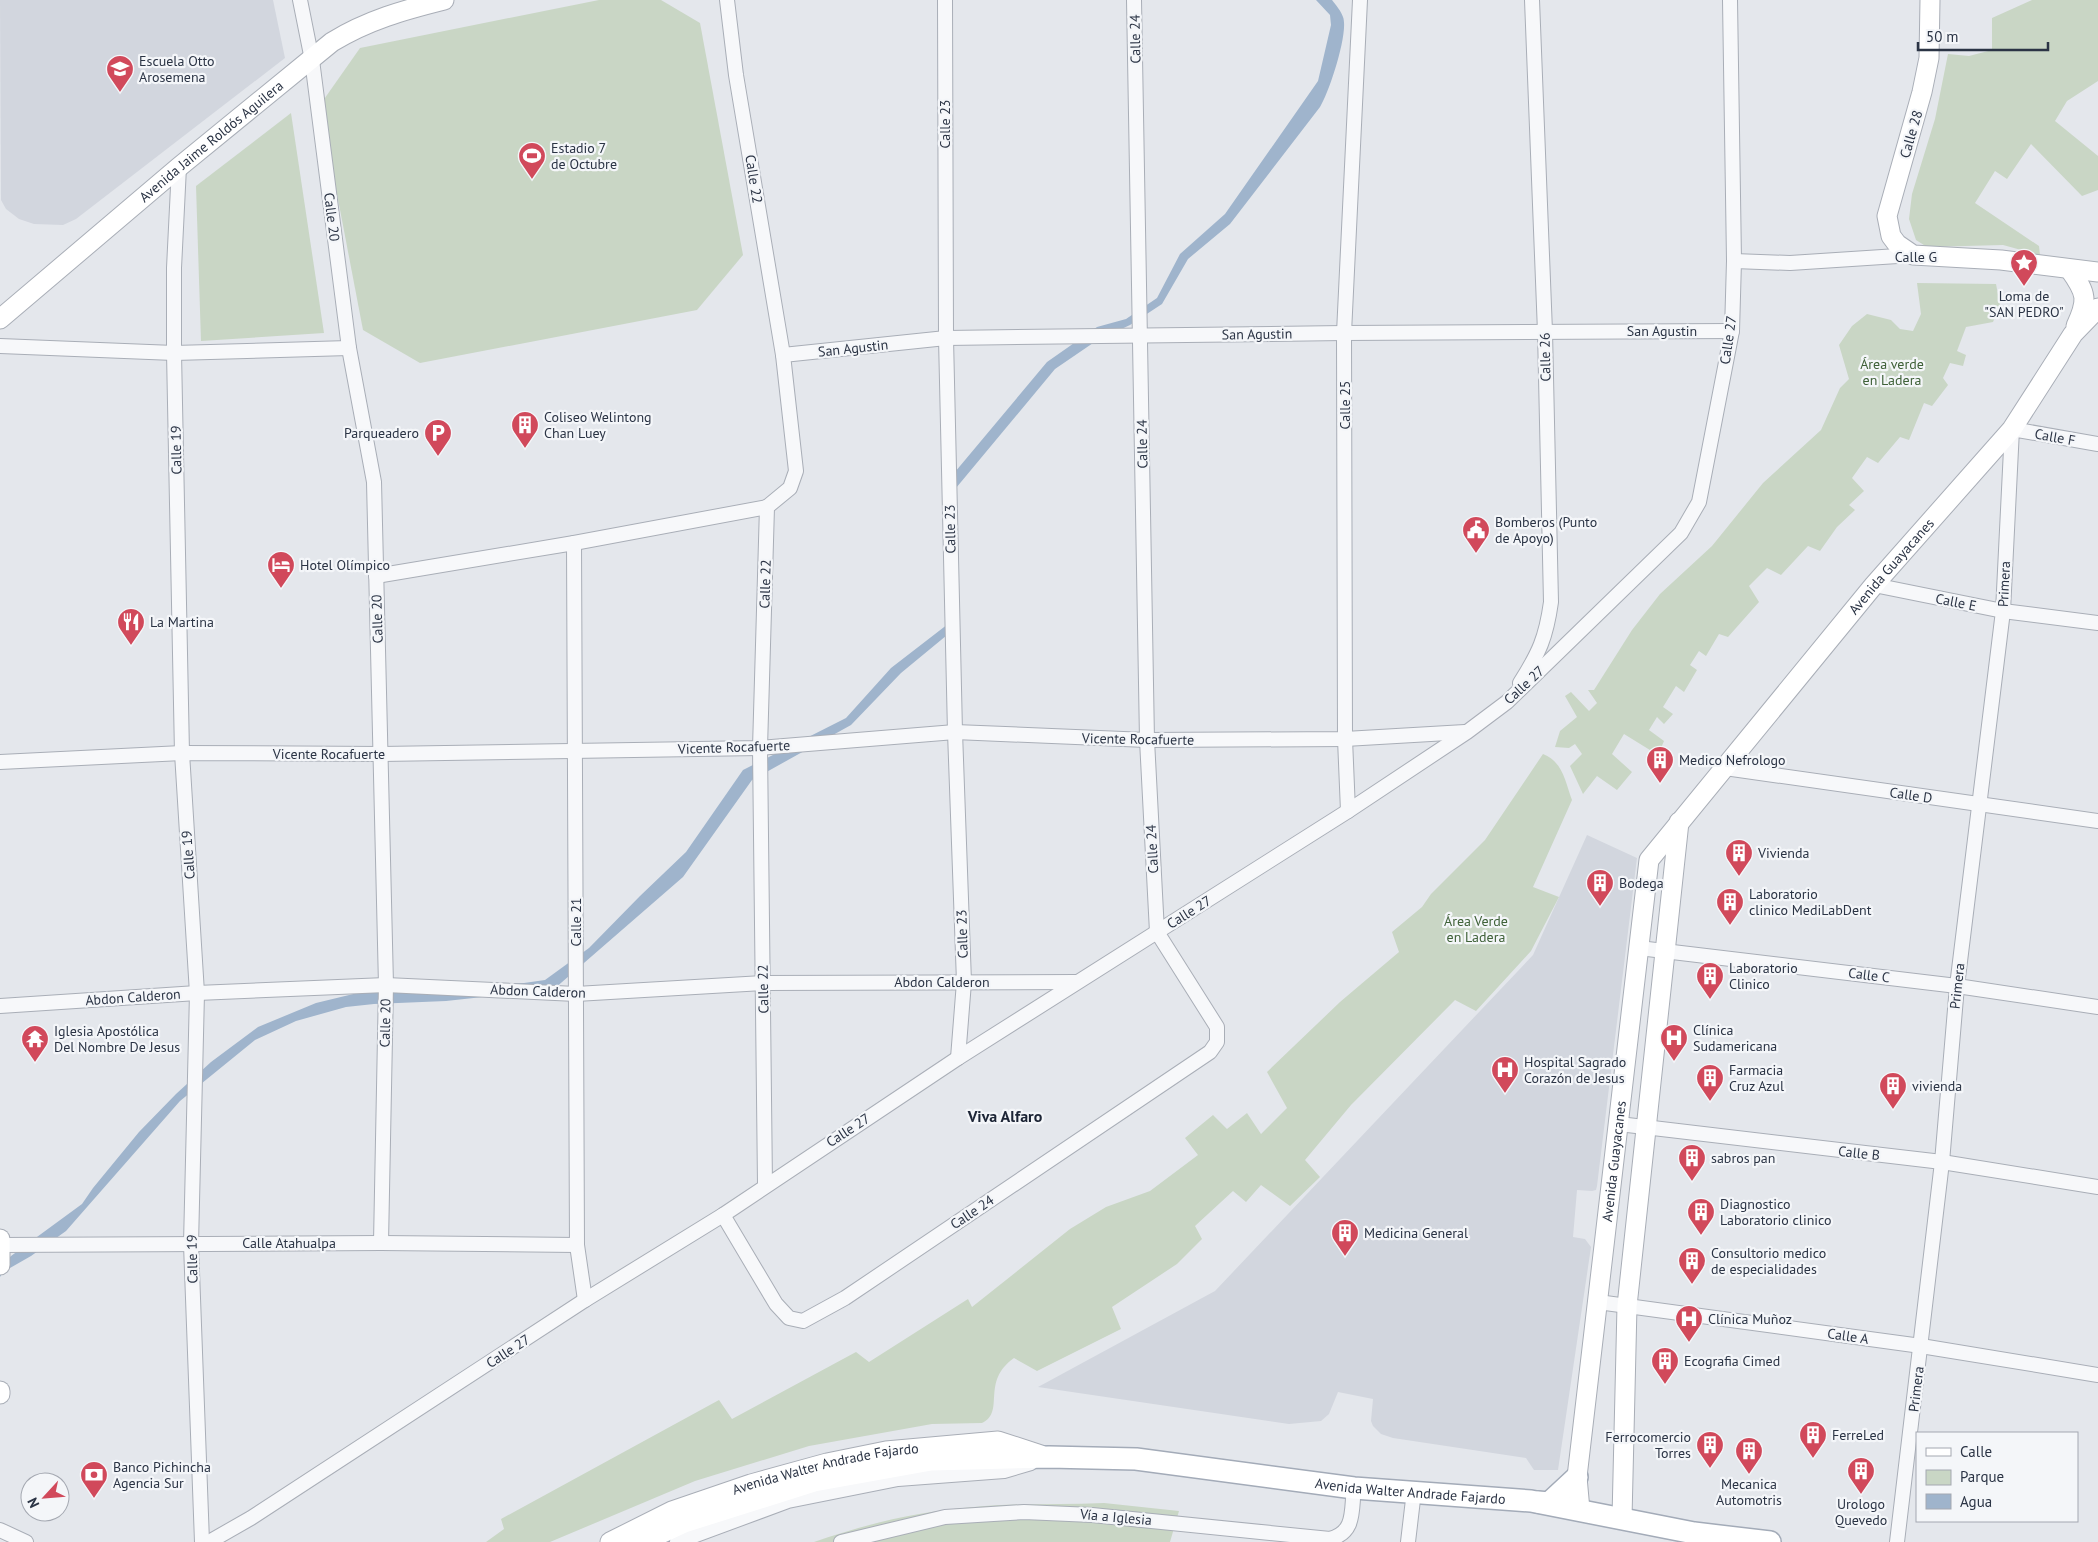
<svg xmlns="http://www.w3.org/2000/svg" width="2098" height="1542" viewBox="0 0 2098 1542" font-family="'PT Sans',sans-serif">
	<rect width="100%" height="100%" fill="#e4e7ec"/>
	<!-- built -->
	<g fill="#d2d6de">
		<polygon points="0,0 273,0 285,58 76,219 63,225 34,224 19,219 6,209 1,200"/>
		<polygon points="1587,835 1637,858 1597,1186 1596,1190 1592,1191 1577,1190 1573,1237 1585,1239 1591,1247 1558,1470 1534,1470 1526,1458 1393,1438 1381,1434 1373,1426 1371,1421 1373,1399 1338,1392 1329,1414 1321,1421 1289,1424 1038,1387 1215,1291 1533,955"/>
	</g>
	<!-- green -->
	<g fill="#c9d6c5">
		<polygon points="599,0 661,0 700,23 743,255 697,310 420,363 363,330 320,105 360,48"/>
		<polygon points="2032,0 2098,0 2098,81 2067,101 2055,121 2098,156 2098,190 2082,196 2031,144 2007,179 1995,171 1975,203 2039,246 2040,255 2003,245 1927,247 1916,240 1909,219 1912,194 1935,119 1948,54 1969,56 1992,50 1992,18"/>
		<polygon points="291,113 324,333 201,341 196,186"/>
		<polygon points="1917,283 1996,284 2000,305 1993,322 1966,327 1957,351 1966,355 1963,366 1950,363 1943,378 1948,385 1932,406 1924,403 1909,440 1900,437 1878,463 1867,457 1852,478 1864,491 1849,505 1855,510 1837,527 1820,551 1808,546 1781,575 1767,568 1749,586 1759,602 1728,637 1719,634 1706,656 1699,651 1690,665 1697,670 1684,692 1676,686 1663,707 1673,714 1664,724 1657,717 1649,730 1664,741 1658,755 1624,734 1612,754 1632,772 1617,790 1597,776 1583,794 1570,766 1582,754 1575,744 1569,748 1555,747 1560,731 1577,717 1565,696 1571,692 1589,711 1597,703 1588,690 1594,690 1632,630 1660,594 1712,546 1763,483 1821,430 1840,388 1849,379 1839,345 1852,326 1867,314 1891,320 1900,329 1913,331 1921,314"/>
		<path d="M1543 754C1563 762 1565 781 1572 800L1533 887 1559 897 1531 951 1476 1011 1455 1000 1351 1105 1305 1160 1320 1177 1290 1206 1261 1185 1246 1202 1233 1191 1195 1226 1202 1239 1177 1264 1112 1307 1121 1329 1037 1371 1014 1358C980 1382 1006 1412 982 1423L932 1424 809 1446 695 1481 550 1542H486L504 1529 501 1519 719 1400 732 1419 856 1352 869 1362 968 1299 972 1307 1070 1229 1106 1207 1150 1191 1198 1155 1185 1138 1213 1115 1227 1129 1247 1113 1261 1134 1287 1108 1267 1072 1340 1002 1399 952 1392 932 1422 907 1431 894 1485 840Z"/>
		<path d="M1104 1503 1179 1511 1170 1542H814C866 1524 919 1511 974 1507 1017 1503 1060 1505 1104 1503Z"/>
	</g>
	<!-- water -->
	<path fill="#9fb4cc" d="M1316 0H1332C1336 5 1341 11 1343 17 1349 32 1329 93 1320 107L1230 224 1188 259 1162 304 1130 325 1096 341 1055 369 956 488 958 626 901 673 851 725 752 780 683 877 554 989 446 1001 374 1004 346 1007 296 1021 255 1040 180 1101 66 1231 31 1256 3 1272 0 1277V1269L11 1256 82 1204 93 1188 139 1132 176 1094 211 1062 258 1027 316 1003 374 989 524 983 545 980 589 948 640 896 686 852 743 770 846 718 891 668 948 624 955 472 1047 362 1097 327 1126 319 1157 298 1180 254 1225 214 1318 81 1331 25 1330 15Z"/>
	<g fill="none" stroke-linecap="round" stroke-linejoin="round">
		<defs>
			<g id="street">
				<polyline points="300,0 312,60 349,348 374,482 386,985 381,1243"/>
				<polyline points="727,0 736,75 783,355 796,471 790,488 767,507 760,748 765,1185"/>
				<polyline points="945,0 946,338 955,732 964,982 958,1058"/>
				<polyline points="179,167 174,268 174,353 182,753 197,993 191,1244 202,1542"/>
				<polyline points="1734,261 1790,263 1913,255"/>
				<polyline points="0,346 174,353 349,348"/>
				<polyline points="783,355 946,338 1344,333 1732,331"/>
				<polyline points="574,543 577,1245 585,1300"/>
				<polyline points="376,576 574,543 767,507"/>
				<polyline points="1874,585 2003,611 2098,623"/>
				<path d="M1520 683C1539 653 1546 638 1551 602L1545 332 1532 0"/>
				<polyline points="0,762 182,753 381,754 760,748 955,732 1147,740 1345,739 1465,732"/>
				<polyline points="1725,768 2098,821"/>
				<polyline points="1348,811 1345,739 1344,333 1360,0"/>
				<polyline points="1639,948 1957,986 2098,1007"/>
				<polyline points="0,1006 197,993 386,985 576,994 763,983 1076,982"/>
				<polyline points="1619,1124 1942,1162 2098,1187"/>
				<polyline points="723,1215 776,1304 789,1318 803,1321 845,1298 1210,1052 1217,1042 1217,1027 1157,932 1147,740 1134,0"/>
				<polyline points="0,1245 381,1243 577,1245"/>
				<polyline points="1598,1302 1921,1346 2098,1375"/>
				<polyline points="0,1530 26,1542"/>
				<polyline points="209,1542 251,1518 585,1300 723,1215 958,1058 1348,811 1467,732 1507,702 1681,533 1699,502 1732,331 1734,261 1730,0"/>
				<polyline points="677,1542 788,1501 898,1479 1004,1471 1031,1463"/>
				<path d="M841 1542 945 1517 1024 1512 1092 1515 1330 1539C1356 1532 1351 1510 1354 1488"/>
				<polyline points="1408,1542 1414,1491"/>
				<polyline points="1897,1542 1942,1162 1957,986 2003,611 2012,429 2098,444"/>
			</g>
			<g id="secondary">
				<polyline points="1930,0 1929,58 1922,92 1887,216 1891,236 1897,244 1913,255 2001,260 2098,272"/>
				<path d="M2070 270C2087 294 2088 300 2076 326"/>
				<path id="s1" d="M0 319 179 167 332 42C368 20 404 10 444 0"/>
				<polyline points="0,1239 0,1265"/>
				<polyline points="0,1391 0,1394"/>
				<path id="s2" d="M1580 1510 1577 1477 1649 860 1874 585 2012 429 2073 334 2098 308"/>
				<polyline points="1622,1518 1627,1306 1679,822"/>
				<path id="s3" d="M610 1542 672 1511 751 1484 827 1463 886 1451 998 1441 1041 1455"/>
			</g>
			<g id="primary">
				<polyline points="1538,1502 1549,1503 1577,1477"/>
				<path id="s4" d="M641 1542 684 1522 814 1481 931 1460 1049 1457 1136 1459 1354 1488 1531 1501 1694 1533 1770 1542"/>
			</g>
		</defs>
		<!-- street casing -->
		<use href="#street" stroke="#a9aeb7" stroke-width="16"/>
		<!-- secondary casing -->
		<use href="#secondary" stroke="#a9aeb7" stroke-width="21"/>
		<!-- primary casing -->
		<use href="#primary" stroke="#a3abb8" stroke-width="24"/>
		<!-- street -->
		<use href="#street" stroke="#f7f8fa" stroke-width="14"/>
		<!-- secondary -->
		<use href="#secondary" stroke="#fff" stroke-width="19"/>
		<!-- primary -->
		<use href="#primary" stroke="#fff" stroke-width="21"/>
	</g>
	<!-- icons -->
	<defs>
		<symbol id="school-pin" viewBox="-11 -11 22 30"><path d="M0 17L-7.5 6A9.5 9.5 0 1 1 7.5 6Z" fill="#d1495b" stroke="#f4f6f9"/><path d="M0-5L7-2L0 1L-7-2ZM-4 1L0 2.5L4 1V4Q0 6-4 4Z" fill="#fff"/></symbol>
		<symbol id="stadium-pin" viewBox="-11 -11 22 30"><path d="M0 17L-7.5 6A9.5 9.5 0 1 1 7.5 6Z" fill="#d1495b" stroke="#f4f6f9"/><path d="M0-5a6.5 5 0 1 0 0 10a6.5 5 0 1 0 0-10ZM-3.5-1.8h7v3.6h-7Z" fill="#fff"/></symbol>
		<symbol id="sight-pin" viewBox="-11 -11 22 30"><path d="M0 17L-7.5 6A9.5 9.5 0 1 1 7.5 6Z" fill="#d1495b" stroke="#f4f6f9"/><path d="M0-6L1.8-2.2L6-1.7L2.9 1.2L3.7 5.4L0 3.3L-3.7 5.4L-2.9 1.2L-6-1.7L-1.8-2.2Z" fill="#fff"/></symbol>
		<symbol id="building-pin" viewBox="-11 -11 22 30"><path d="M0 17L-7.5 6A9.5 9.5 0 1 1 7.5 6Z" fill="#d1495b" stroke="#f4f6f9"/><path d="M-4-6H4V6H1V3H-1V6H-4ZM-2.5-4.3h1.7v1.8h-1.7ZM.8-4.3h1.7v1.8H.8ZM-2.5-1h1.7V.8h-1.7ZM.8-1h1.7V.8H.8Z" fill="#fff"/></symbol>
		<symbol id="parking-pin" viewBox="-11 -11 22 30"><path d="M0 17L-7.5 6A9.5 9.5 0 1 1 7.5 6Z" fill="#d1495b" stroke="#f4f6f9"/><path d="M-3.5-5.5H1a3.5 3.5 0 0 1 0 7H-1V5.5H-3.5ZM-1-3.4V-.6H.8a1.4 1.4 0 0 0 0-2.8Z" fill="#fff"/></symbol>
		<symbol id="civic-pin" viewBox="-11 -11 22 30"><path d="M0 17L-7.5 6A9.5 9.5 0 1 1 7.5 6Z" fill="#d1495b" stroke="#f4f6f9"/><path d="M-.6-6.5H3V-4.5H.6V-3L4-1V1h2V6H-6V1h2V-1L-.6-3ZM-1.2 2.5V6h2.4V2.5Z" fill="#fff"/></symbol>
		<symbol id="hotel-pin" viewBox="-11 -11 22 30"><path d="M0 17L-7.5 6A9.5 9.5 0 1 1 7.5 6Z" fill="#d1495b" stroke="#f4f6f9"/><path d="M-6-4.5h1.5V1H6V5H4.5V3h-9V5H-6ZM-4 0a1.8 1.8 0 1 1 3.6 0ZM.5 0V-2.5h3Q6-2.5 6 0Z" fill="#fff"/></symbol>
		<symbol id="restaurant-pin" viewBox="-11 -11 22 30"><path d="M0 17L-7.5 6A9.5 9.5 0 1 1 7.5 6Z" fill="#d1495b" stroke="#f4f6f9"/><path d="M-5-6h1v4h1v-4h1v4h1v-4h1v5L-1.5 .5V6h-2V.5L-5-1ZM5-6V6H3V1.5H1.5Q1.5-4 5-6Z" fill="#fff"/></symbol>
		<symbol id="hospital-pin" viewBox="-11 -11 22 30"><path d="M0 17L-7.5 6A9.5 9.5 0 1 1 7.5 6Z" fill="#d1495b" stroke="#f4f6f9"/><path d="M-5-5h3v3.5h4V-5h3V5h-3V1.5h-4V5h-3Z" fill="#fff"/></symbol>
		<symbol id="temple-pin" viewBox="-11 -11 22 30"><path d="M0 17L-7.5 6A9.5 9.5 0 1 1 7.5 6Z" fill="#d1495b" stroke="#f4f6f9"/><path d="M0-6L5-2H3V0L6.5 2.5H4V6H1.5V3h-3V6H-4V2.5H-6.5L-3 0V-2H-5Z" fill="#fff"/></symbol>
		<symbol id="bank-pin" viewBox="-11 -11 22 30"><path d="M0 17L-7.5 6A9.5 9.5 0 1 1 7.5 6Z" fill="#d1495b" stroke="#f4f6f9"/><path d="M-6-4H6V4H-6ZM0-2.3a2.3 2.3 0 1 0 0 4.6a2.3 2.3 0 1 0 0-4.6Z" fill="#fff"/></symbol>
	</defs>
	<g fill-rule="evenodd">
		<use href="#school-pin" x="104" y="53" width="32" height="43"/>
		<use href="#stadium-pin" x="516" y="140" width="32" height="43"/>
		<use href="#sight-pin" x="2008" y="247" width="32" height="43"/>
		<use href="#building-pin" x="509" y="409" width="32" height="43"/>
		<use href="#parking-pin" x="422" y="417" width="32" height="43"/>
		<use href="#civic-pin" x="1460" y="514" width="32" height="43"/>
		<use href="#hotel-pin" x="265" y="549" width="32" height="43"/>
		<use href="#restaurant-pin" x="115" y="606" width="32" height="43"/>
		<use href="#building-pin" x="1644" y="744" width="32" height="43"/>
		<use href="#building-pin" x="1723" y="837" width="32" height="43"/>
		<use href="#building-pin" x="1584" y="867" width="32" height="43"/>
		<use href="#building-pin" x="1714" y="886" width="32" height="43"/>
		<use href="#building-pin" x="1694" y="960" width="32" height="43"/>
		<use href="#hospital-pin" x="1658" y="1022" width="32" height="43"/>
		<use href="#temple-pin" x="19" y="1023" width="32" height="43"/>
		<use href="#hospital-pin" x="1489" y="1054" width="32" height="43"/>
		<use href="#building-pin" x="1694" y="1062" width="32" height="43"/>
		<use href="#building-pin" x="1877" y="1070" width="32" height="43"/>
		<use href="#building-pin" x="1676" y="1142" width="32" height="43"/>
		<use href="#building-pin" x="1685" y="1196" width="32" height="43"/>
		<use href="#building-pin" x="1329" y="1217" width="32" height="43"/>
		<use href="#building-pin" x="1676" y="1245" width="32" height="43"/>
		<use href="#hospital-pin" x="1673" y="1303" width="32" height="43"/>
		<use href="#building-pin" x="1649" y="1345" width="32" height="43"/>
		<use href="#building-pin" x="1797" y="1419" width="32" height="43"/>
		<use href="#building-pin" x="1694" y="1429" width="32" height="43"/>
		<use href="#building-pin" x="1733" y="1435" width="32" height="43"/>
		<use href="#building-pin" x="1845" y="1455" width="32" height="43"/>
		<use href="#bank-pin" x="78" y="1459" width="32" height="43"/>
	</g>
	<g text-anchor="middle" stroke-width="4.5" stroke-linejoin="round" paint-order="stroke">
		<!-- street labels -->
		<g font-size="14" fill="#2b3445" stroke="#f4f6f9">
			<text transform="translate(1135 39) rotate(-91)" y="5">Calle 24</text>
			<text transform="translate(945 124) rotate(-90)" y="5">Calle 23</text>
			<text transform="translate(1911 134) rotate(-74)" y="5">Calle 28</text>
			<text dy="5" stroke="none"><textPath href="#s1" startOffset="276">Avenida Jaime Roldós Aguilera</textPath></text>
			<text transform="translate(754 179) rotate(81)" y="5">Calle 22</text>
			<text transform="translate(332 217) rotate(83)" y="5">Calle 20</text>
			<text x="1916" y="262">Calle G</text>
			<text x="1662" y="336">San Agustin</text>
			<text transform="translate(1257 334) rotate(-1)" y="5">San Agustin</text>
			<text transform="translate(1728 340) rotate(-82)" y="5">Calle 27</text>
			<text transform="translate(853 348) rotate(-6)" y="5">San Agustin</text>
			<text transform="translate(1545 357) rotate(-91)" y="5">Calle 26</text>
			<text transform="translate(1345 405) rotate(-90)" y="5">Calle 25</text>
			<text transform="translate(2055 437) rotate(10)" y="5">Calle F</text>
			<text transform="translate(1142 444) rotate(-91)" y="5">Calle 24</text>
			<text transform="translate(176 450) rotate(-91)" y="5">Calle 19</text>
			<text transform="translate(950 529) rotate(-91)" y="5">Calle 23</text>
			<text dy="5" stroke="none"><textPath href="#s2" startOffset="1035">Avenida Guayacanes</textPath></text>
			<text transform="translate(765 584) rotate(-88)" y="5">Calle 22</text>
			<text transform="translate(2004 584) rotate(-87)" y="5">Primera</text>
			<text transform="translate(1956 602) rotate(11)" y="5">Calle E</text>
			<text transform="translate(377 619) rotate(-92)" y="5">Calle 20</text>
			<text transform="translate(1524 685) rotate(-43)" y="5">Calle 27</text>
			<text transform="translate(1138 739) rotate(1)" y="5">Vicente Rocafuerte</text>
			<text transform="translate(734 747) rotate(-2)" y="5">Vicente Rocafuerte</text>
			<text x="329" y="759">Vicente Rocafuerte</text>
			<text transform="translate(1911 795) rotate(8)" y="5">Calle D</text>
			<text transform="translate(1152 849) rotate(-93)" y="5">Calle 24</text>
			<text transform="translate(188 855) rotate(-94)" y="5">Calle 19</text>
			<text transform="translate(1189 912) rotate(-32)" y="5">Calle 27</text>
			<text transform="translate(576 922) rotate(-90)" y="5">Calle 21</text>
			<text transform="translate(962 934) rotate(-92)" y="5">Calle 23</text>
			<text transform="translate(1869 975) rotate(7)" y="5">Calle C</text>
			<text x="942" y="987">Abdon Calderon</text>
			<text transform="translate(1957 986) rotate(-84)" y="5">Primera</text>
			<text transform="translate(763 989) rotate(-91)" y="5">Calle 22</text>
			<text transform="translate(538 991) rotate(2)" y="5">Abdon Calderon</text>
			<text transform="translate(133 997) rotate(-4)" y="5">Abdon Calderon</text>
			<text transform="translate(385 1023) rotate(-89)" y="5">Calle 20</text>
			<text transform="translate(848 1130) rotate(-33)" y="5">Calle 27</text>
			<text transform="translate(1859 1153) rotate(6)" y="5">Calle B</text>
			<text dy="5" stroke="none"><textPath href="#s2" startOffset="351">Avenida Guayacanes</textPath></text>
			<text transform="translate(972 1212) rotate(-34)" y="5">Calle 24</text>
			<text x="289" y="1248">Calle Atahualpa</text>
			<text transform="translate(192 1259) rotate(-91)" y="5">Calle 19</text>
			<text transform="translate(1848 1336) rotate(8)" y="5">Calle A</text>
			<text transform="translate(508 1351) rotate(-33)" y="5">Calle 27</text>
			<text transform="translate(1916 1389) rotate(-83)" y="5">Primera</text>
			<text dy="5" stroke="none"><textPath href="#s3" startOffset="229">Avenida Walter Andrade Fajardo</textPath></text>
			<text dy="5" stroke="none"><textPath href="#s4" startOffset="784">Avenida Walter Andrade Fajardo</textPath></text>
			<text transform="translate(1116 1517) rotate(5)" y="5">Vía a Iglesia</text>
		</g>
		<!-- poi labels -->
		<g font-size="14" fill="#2b3445" stroke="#f4f6f9" text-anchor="start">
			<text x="139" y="66">Escuela Otto<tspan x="139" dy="16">Arosemena</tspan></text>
			<text x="551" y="153">Estadio 7<tspan x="551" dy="16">de Octubre</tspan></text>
			<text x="2024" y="301" text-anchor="middle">Loma de<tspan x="2024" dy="16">"SAN PEDRO"</tspan></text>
			<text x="544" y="422">Coliseo Welintong<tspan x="544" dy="16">Chan Luey</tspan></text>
			<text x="419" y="438" text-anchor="end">Parqueadero</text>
			<text x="1495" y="527">Bomberos (Punto<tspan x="1495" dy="16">de Apoyo)</tspan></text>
			<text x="300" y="570">Hotel Olímpico</text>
			<text x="150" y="627">La Martina</text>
			<text x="1679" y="765">Medico Nefrologo</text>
			<text x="1758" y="858">Vivienda</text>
			<text x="1619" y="888">Bodega</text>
			<text x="1749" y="899">Laboratorio<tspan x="1749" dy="16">clinico MediLabDent</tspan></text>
			<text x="1729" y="973">Laboratorio<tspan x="1729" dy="16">Clinico</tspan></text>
			<text x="1693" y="1035">Clínica<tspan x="1693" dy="16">Sudamericana</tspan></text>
			<text x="54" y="1036">Iglesia Apostólica<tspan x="54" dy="16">Del Nombre De Jesus</tspan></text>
			<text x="1524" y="1067">Hospital Sagrado<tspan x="1524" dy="16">Corazón de Jesus</tspan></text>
			<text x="1729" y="1075">Farmacia<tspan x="1729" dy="16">Cruz Azul</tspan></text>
			<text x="1912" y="1091">vivienda</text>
			<text x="1711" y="1163">sabros pan</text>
			<text x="1720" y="1209">Diagnostico<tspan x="1720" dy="16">Laboratorio clinico</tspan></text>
			<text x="1364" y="1238">Medicina General</text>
			<text x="1711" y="1258">Consultorio medico<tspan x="1711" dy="16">de especialidades</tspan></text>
			<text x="1708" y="1324">Clínica Muñoz</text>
			<text x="1684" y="1366">Ecografia Cimed</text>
			<text x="1832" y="1440">FerreLed</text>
			<text x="1691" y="1442" text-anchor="end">Ferrocomercio<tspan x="1691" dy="16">Torres</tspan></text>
			<text x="113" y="1472">Banco Pichincha<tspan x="113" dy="16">Agencia Sur</tspan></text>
			<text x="1749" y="1489" text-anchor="middle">Mecanica<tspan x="1749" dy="16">Automotris</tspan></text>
			<text x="1861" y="1509" text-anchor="middle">Urologo<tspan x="1861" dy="16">Quevedo</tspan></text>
		</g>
		<!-- park labels -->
		<g font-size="14" fill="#3f6138" stroke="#f4f6f9">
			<text x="1892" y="369">Área verde<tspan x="1892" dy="16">en Ladera</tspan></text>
			<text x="1476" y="926">Área Verde<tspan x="1476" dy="16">en Ladera</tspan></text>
		</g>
		<!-- quarter labels -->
		<g font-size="16" font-weight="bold" fill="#1d2536" stroke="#f4f6f9">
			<text x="1005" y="1122">Viva Alfaro</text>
		</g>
	</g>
	<!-- legend -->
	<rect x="1916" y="1432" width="162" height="90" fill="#f4f6f9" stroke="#a4a8b1"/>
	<rect x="1926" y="1448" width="25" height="8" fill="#ffffff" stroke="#a4a8b1"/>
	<text x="1960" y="1457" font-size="15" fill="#2b3445">Calle</text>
	<rect x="1926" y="1470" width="25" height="15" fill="#c9d6c5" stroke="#a4a8b1"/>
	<text x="1960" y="1482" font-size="15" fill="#2b3445">Parque</text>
	<rect x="1926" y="1494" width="25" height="15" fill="#9fb4cc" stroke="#a4a8b1"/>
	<text x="1960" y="1507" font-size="15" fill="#2b3445">Agua</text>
	<!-- north arrow -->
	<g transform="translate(45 1497) rotate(244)"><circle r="24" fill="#f4f6f9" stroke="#a4a8b1"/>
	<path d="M0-4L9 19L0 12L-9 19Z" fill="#d1495b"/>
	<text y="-8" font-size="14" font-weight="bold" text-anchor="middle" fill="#2b3445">N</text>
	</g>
	<!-- scale -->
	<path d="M1918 42v8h130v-8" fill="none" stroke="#2b3445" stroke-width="2.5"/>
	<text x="1926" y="42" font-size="15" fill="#2b3445" stroke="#f4f6f9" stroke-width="4" paint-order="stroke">50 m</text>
</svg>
